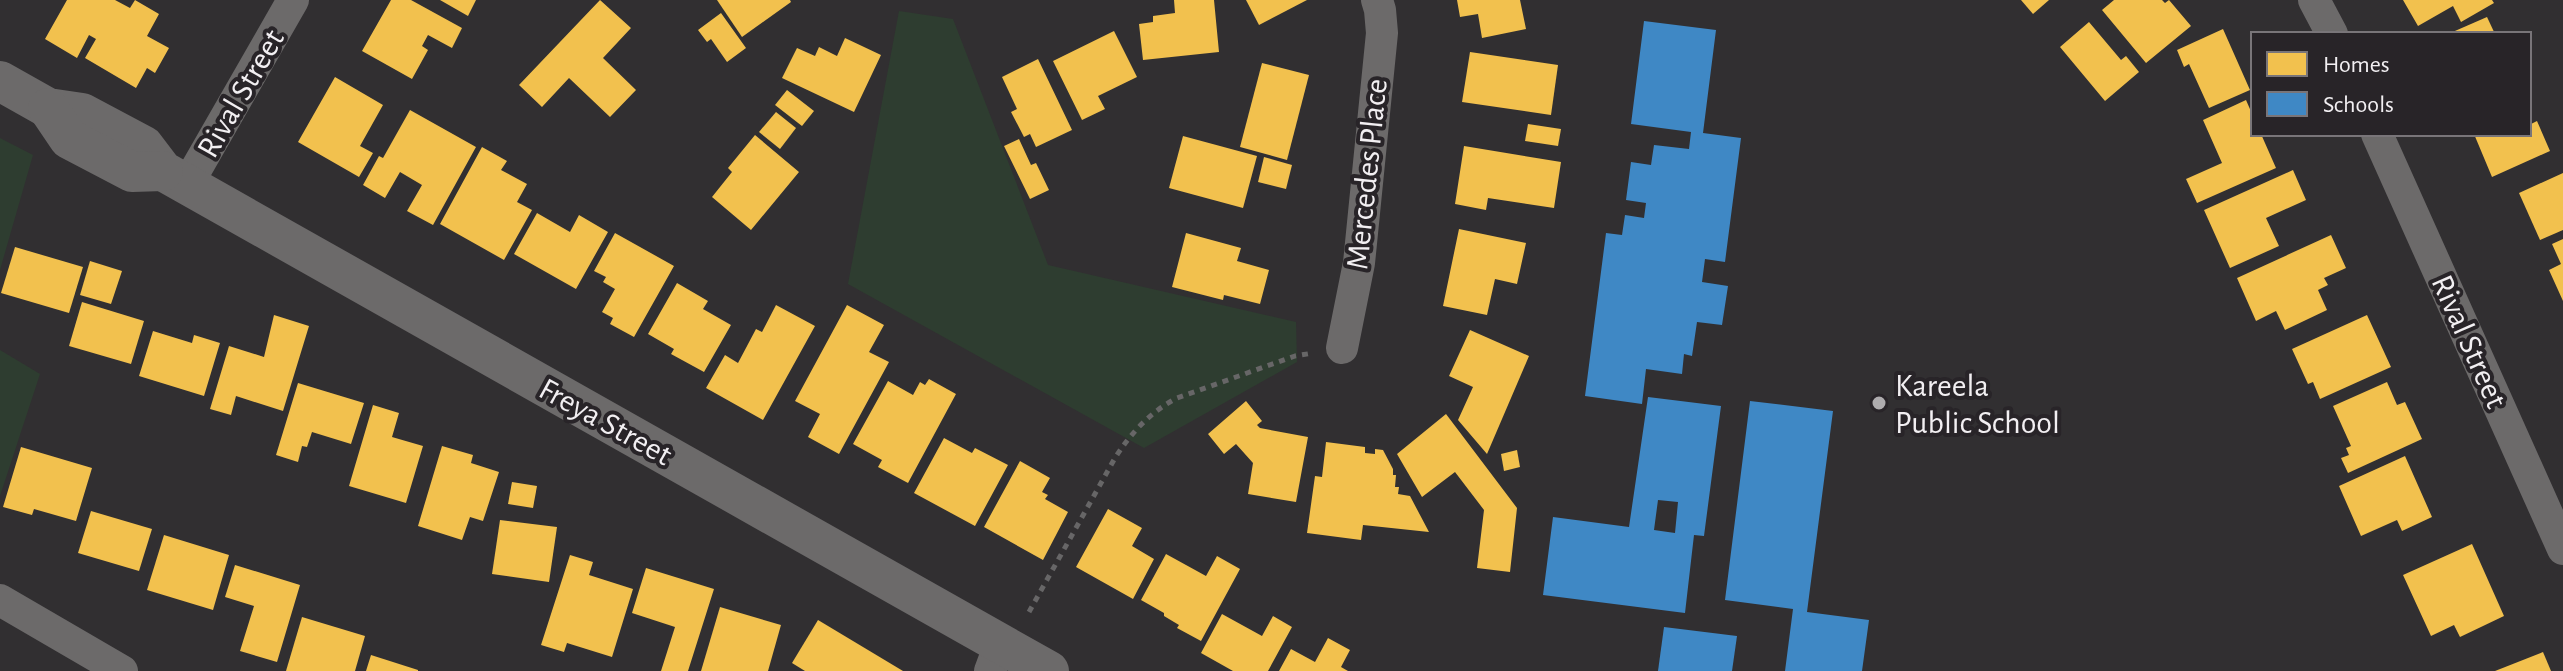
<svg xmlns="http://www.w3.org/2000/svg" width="2563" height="671" viewBox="0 0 2563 671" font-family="'Alegreya Sans',sans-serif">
	<rect width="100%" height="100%" fill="#312f31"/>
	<!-- green -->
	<g fill="#2e3d30">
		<polygon points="899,11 953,19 1048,265 1296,322 1297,362 1144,448 848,284"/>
		<polygon points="0,138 33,155 0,270"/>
		<polygon points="0,350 40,374 0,496"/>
	</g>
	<!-- homes -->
	<g fill="#f2c14e">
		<polygon points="67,0 115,0 130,8 135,0 159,14 147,36 169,48 155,73 147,68 136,88 85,58 96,39 89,35 77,58 45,39"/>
		<polygon points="391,0 411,0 462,28 452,48 428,35 422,46 428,50 412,79 362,51"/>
		<polygon points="440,0 476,0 468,16"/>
		<polygon points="600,0 631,28 603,58 636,90 610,117 569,78 542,107 519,85"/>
		<polygon points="717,0 790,0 791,2 742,37"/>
		<polygon points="1174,0 1214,0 1219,52 1143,60 1139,24 1153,22 1153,16 1175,13"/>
		<polygon points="1246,0 1307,0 1259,25"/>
		<polygon points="1457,0 1520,0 1526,29 1482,38 1478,14 1460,17"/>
		<polygon points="2021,0 2049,0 2033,14"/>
		<polygon points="2114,0 2162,0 2165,3 2169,0 2191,26 2146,63 2102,10"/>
		<polygon points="2403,0 2492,0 2494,3 2461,22 2453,6 2418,26"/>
		<polygon points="721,13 746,48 727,62 711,39 707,42 698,30"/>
		<polygon points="2487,17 2495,34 2448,34"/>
		<polygon points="2089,22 2121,60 2126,56 2139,72 2105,101 2060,47"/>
		<polygon points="2223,29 2250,90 2209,108 2189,64 2184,67 2177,50"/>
		<polygon points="1114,31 1137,77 1098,96 1105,109 1082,120 1053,61"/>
		<polygon points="845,38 881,55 854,112 782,78 797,48 815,56 819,47 837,56"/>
		<polygon points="1470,52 1558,65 1551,115 1462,102"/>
		<polygon points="1038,59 1072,130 1036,147 1030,134 1024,137 1011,112 1017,109 1002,77"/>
		<polygon points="1262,63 1309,75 1287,160 1240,147"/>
		<polygon points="335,77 383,105 360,146 373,153 359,177 298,142"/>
		<polygon points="787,90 814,111 802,126 775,105"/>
		<polygon points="2246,100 2253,116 2253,134 2261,134 2276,168 2197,203 2186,179 2222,163 2203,120"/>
		<polygon points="410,110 476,147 433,225 407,211 422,185 400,172 385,198 363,185 379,156 383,158"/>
		<polygon points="776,112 796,128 780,149 759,132"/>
		<polygon points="2537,121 2550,151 2492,177 2474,134 2529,134 2529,125"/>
		<polygon points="1528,124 1561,129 1558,146 1525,141"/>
		<polygon points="755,135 799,172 751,230 712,197 732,172 728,168"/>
		<polygon points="1183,136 1257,156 1243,208 1169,188"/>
		<polygon points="1019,139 1031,165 1036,163 1049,190 1030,199 1004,146"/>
		<polygon points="1464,146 1561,162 1554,208 1488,198 1486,210 1455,204"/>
		<polygon points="482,147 507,161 501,170 527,184 517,202 532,210 504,260 440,224"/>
		<polygon points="1264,157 1292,165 1286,189 1258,182"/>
		<polygon points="2293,170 2306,200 2266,218 2279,246 2230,268 2204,210"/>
		<polygon points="2563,173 2563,230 2540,240 2519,193"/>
		<polygon points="537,213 570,232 579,215 608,232 576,289 514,254"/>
		<polygon points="1459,229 1526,243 1517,284 1495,279 1487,315 1443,306"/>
		<polygon points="615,233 674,266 634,337 610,324 613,318 602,312 615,289 603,282 606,277 594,271"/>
		<polygon points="1186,233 1241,248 1237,261 1269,270 1260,304 1224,295 1223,300 1172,287"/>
		<polygon points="2331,235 2346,268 2324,278 2328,285 2318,290 2327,310 2285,330 2276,311 2256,321 2237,278"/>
		<polygon points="2563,239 2563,301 2549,270 2561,264 2552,244"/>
		<polygon points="15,247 83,267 69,313 1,293"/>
		<polygon points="90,261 122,271 111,304 80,295"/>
		<polygon points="677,283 708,301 703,309 731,325 704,372 671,354 674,349 648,334"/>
		<polygon points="82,302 144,321 131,364 69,346"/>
		<polygon points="776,305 815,326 763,420 706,388 725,355 738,363 756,329 762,332"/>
		<polygon points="847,305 884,325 869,352 889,362 839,454 808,437 820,414 795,401"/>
		<polygon points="274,315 309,326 283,411 236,396 231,415 210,409 229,346 264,357"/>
		<polygon points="2367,315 2391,367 2320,399 2313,382 2308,384 2292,349"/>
		<polygon points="1470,330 1529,356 1487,454 1458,420 1473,387 1449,376"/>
		<polygon points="153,331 192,343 194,335 220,343 204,396 139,376"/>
		<polygon points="929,379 956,394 908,483 878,467 882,460 853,444 888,381 913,395 920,382 925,385"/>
		<polygon points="2387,382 2397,405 2405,402 2422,439 2348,473 2341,458 2349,455 2346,448 2351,446 2333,406"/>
		<polygon points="298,383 364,403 351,444 312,432 307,447 302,446 298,462 276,455"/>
		<polygon points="1246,401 1262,421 1257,425 1260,428 1308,437 1296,502 1248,494 1253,463 1236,444 1224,454 1208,434"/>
		<polygon points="373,405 399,413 392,437 423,446 406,503 349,486"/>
		<polygon points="1446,414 1517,508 1510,572 1477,568 1484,510 1455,472 1422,497 1397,454"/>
		<polygon points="944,438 972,453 975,448 1008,465 975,526 914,493"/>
		<polygon points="1326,442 1365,447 1365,453 1375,454 1375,449 1383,450 1393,469 1393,475 1396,475 1395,487 1399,487 1398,494 1410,496 1429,532 1363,525 1361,540 1307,533 1315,476 1322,477"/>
		<polygon points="442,446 473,455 471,463 499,472 483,521 470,517 462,540 418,526"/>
		<polygon points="21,447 92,468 76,521 34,509 32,515 3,507"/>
		<polygon points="1517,450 1520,467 1504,471 1501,454"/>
		<polygon points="2405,456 2432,517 2402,531 2397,520 2361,536 2339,486"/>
		<polygon points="1020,461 1050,478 1042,492 1048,495 1045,499 1068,512 1043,560 984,527"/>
		<polygon points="512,482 537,486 533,508 508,504"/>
		<polygon points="1108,509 1142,528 1132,546 1154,559 1133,599 1076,567"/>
		<polygon points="91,511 152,529 139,571 78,553"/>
		<polygon points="500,520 557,527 549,582 492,574"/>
		<polygon points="164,535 229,555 213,610 147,590"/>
		<polygon points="2472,544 2504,616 2460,637 2454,625 2431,636 2403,575"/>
		<polygon points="1166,554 1206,576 1217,556 1240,569 1201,641 1177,628 1179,625 1164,616 1164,613 1141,600"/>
		<polygon points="570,555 593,562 589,575 633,589 612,657 567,643 564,652 541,645"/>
		<polygon points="235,565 300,585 277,662 240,651 254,606 225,597"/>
		<polygon points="646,568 714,589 688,671 661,671 675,627 632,613"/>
		<polygon points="720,607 781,625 768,671 701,671"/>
		<polygon points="1222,614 1262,636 1273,616 1292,627 1268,671 1233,671 1201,653"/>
		<polygon points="302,617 365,636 355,671 286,671"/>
		<polygon points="818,620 903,671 805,671 792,663"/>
		<polygon points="1328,638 1350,650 1341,667 1348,671 1279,671 1291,649 1315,662"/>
		<polygon points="2543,652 2551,671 2495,671"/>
		<polygon points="371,655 418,670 418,671 366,671"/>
	</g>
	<!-- schools -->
	<g fill="#3f88c5" fill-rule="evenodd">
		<polygon points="1644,21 1716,30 1703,133 1741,138 1725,262 1705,259 1702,282 1728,286 1722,325 1697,322 1692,356 1684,354 1682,374 1646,369 1642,404 1585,396 1606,233 1622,235 1625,215 1644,218 1646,203 1626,200 1631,162 1651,165 1654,145 1689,149 1691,132 1631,124"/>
		<path d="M1648 397 1721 406 1704 536 1694 535 1685 613 1543 595 1553 517 1629 527ZM1658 500 1678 502 1675 533 1654 530Z"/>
		<polygon points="1750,401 1833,411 1807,612 1869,620 1862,671 1785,671 1793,609 1725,600"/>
		<polygon points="1664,627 1737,636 1732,671 1658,671"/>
	</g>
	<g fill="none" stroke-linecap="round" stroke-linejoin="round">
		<!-- path -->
		<path stroke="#676667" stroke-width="5" stroke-dasharray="6 6" stroke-linecap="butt" d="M1029 612 1115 458C1131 433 1150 412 1177 398L1295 356 1313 353"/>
		<!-- minor -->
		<g stroke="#6c6a6a" stroke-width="32">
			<polyline points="2314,0 2332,34"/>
			<polyline points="2377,134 2563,549"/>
			<polyline points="187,185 293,0"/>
			<polyline points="1342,348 1359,263 1382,33 1380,10 1377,0"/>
			<polyline points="0,600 122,671"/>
			<polyline points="990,671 1000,644"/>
		</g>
		<!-- tertiary -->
		<g stroke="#6c6a6a" stroke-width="40">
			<polyline points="0,81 48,108 82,113 144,146 163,171 1049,671"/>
			<polyline points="48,108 69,139 132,172 163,171"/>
		</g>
	</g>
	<!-- markers -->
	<circle fill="#aeacae" stroke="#282428" stroke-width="3" cx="1879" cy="403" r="8"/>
	<g text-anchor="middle" stroke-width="8" stroke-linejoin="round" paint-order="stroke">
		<!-- street labels -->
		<g font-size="32" fill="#f2eff2" stroke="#282428">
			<text transform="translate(240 93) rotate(-60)" y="11">Rival Street</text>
			<text transform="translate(1366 174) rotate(-84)" y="11">Mercedes Place</text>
			<text transform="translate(2470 341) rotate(66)" y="11">Rival Street</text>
			<text transform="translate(606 421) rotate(29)" y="11">Freya Street</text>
		</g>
		<!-- poi labels -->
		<g font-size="32" fill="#f2eff2" stroke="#282428" text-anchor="start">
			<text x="1895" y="396">Kareela<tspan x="1895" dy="37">Public School</tspan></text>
		</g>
	</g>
	<!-- legend -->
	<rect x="2251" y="32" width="280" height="104" fill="#282428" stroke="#797579" stroke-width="2"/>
	<rect x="2267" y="52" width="40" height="24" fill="#f2c14e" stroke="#797579" stroke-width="2"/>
	<text x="2323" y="72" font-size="24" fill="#f2eff2">Homes</text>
	<rect x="2267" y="92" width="40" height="24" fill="#3f88c5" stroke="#797579" stroke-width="2"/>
	<text x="2323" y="112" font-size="24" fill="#f2eff2">Schools</text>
</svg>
